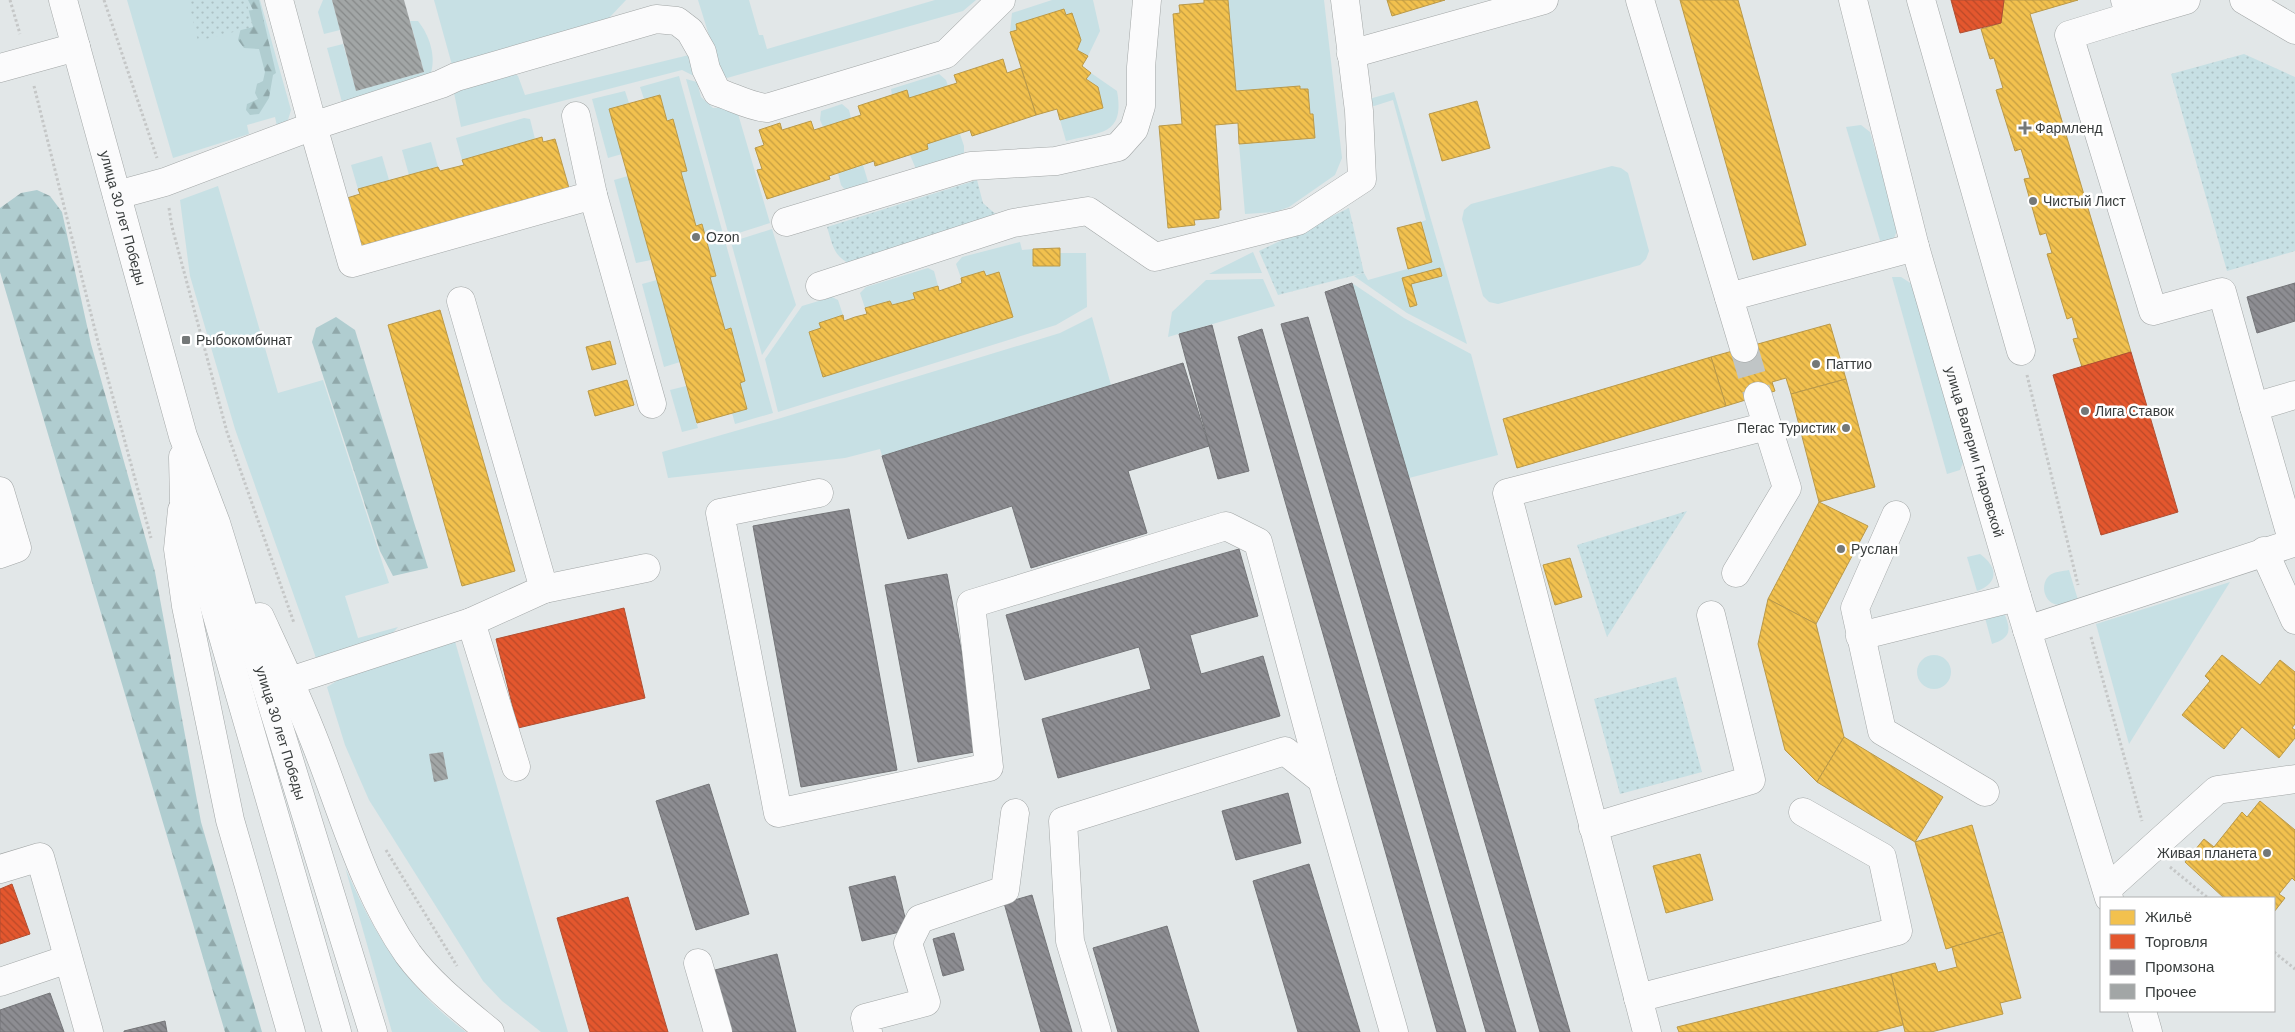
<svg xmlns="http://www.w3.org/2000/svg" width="2295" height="1032" viewBox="0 0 2295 1032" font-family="Arial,sans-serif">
	<defs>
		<pattern id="forest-firs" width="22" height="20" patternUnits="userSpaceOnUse" patternTransform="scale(1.25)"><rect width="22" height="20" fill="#b0cdd0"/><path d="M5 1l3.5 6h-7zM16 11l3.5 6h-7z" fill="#90a8aa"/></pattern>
		<pattern id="park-dots" width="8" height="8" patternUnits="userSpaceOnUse" patternTransform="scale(1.25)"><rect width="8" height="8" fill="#c7e0e4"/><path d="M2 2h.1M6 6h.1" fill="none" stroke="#acc1c4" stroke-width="1.8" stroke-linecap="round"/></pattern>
		<pattern id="homes-back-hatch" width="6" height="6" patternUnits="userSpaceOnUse" patternTransform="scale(1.25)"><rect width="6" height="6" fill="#f2c14e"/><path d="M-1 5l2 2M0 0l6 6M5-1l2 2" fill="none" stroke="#c59e42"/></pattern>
		<pattern id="shops-back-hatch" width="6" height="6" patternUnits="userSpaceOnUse" patternTransform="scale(1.25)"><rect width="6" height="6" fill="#e4572e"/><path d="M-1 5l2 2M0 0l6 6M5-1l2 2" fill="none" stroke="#ba4928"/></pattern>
		<pattern id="industry-back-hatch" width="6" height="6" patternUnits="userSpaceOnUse" patternTransform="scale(1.25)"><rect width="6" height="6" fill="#8d8d92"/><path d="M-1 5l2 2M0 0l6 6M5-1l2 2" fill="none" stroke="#747478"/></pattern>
		<pattern id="building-back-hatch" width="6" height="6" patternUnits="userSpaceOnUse" patternTransform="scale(1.25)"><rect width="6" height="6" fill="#a2a6a6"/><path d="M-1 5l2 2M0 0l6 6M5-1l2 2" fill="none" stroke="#858888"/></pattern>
	</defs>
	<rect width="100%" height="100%" fill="#e2e7e8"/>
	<!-- green -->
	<g fill="#c7e0e4">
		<polygon points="127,0 260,0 291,110 288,120 277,126 275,117 247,125 249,134 173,158"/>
		<polygon points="323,0 332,0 340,30 324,34 318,12"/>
		<polygon points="434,0 626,0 609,18 452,65"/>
		<polygon points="698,0 749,0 759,35 763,35 767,49 935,0 976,0 963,11 727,78 721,74"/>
		<polygon points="1052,0 1093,0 1100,31 1088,56 1077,50 1081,40 1072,13 1066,15 1064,9 1016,24 1017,30 1010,32 1012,13"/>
		<polygon points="1228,0 1324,0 1342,158 1335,175 1289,207 1275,212 1245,214 1239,144 1315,138 1313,114 1310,114 1307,89 1300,89 1299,86 1236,91"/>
		<path d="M410 21H418C430 36 437 58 430 76L342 102 327 48 343 44 356 90 424 72Z"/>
		<polygon points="689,55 696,77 682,70 461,127 453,88 507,69 518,76 525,95"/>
		<path d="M1091 73 1117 91C1125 135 1101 132 1066 141L1060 120 1103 108 1098 87 1086 79Z"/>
		<polygon points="939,74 946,80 948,86 909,98 907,91 892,95 891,89"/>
		<polygon points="679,76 773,413 735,424 732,413 747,409 740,383 745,381 731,329 725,330 710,277 716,275 702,225 696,226 681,172 687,171 673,120 667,121 660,95 644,99 640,87"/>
		<polygon points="686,79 697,82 701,97 713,108 736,107 770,223 729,236"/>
		<polygon points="625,91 629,103 610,109 622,154 608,158 592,99"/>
		<polygon points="1394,92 1467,344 1407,313 1354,276 1364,273 1368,280 1432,262 1421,222 1426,220 1393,100 1371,107 1369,99"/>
		<polygon points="842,104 849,110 851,118 823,127 820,120 821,111"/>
		<polygon points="524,118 530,119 535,139 462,160 456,138"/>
		<polygon points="1861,125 1870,132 1898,228 1892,243 1882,247 1846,127"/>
		<polygon points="960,134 964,146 964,158 916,169 910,155 928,149 927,144"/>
		<polygon points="431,142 438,167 409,175 402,150"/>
		<polygon points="382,156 389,180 358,189 351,165"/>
		<polygon points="863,165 869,185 847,192 841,185 838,173"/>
		<polygon points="1612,166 1621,168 1628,173 1649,251 1646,259 1640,265 1498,304 1489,302 1483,296 1462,219 1464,210 1471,204"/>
		<polygon points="628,176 651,260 636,263 614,180"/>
		<polygon points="218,186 278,393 323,380 389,583 345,596 358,638 398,627 391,635 316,658 235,429 190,276 180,200"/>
		<polygon points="772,229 796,305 762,355 731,242"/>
		<polygon points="1020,242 1022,250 1033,249 1034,266 1060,266 1060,253 1086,253 1087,307 1056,325 778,412 765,359 802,306 832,297 838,300 843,315 819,323 821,328 809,332 823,376 1013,317 999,272 986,276 984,271 961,278 956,264 962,257"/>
		<polygon points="1253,252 1262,273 1209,274"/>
		<polygon points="928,268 934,271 938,286 913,293 915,299 892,305 890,301 865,308 860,293 866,287"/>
		<polygon points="1892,277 1901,277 1915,286 1965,458 1960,470 1947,474"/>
		<polygon points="1263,279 1275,306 1168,337 1172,312 1206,280"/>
		<polygon points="657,280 680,362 664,367 642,284"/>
		<polygon points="1352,283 1404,318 1471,354 1498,455 1409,478"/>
		<polygon points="1092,317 1111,385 882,456 880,449 845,458 668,478 662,452 781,418 1060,333"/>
		<polygon points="686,386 698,428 682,432 670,390"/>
		<path d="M1980 554C1998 567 1999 583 1977 591L1967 557Z"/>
		<path d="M2069 570 2078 600C2072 601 2064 606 2059 605 2044 604 2039 584 2050 575 2054 572 2063 571 2069 570Z"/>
		<polygon points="2230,582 2129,744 2096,624"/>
		<path d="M1983 610 2004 613C2012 631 2010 638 1992 644Z"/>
		<polygon points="454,638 568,1032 541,1032 502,1001 483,981 369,800 345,745 327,687 356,669"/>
		<circle cx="1934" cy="672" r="17"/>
		<path d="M345 867C374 935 406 987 466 1032H392Z"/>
	</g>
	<!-- forest -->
	<g fill="url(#forest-firs)">
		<polygon points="248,0 259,0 276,73 273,75 269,98 259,114 250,115 246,110 247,104 258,99 255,93 257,84 263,81 265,72 259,49 244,48 238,40 245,11 253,10"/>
		<polygon points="37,190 50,196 62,212 91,344 155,572 201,822 262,1032 225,1032 0,272 0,208 21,193"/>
		<polygon points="336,317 355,330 428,568 393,576 380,551 312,342 316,328"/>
	</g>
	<!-- park -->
	<g fill="url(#park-dots)">
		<polygon points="188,0 246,0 253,27 198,41"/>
		<polygon points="2244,54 2295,77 2295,251 2227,271 2171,74"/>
		<path d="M977 180 983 203 1001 219 852 265C833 256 833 246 827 227Z"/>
		<polygon points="1349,208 1364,273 1278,295 1259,251"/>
		<polygon points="1687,511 1607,637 1577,545"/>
		<polygon points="1676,677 1702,772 1620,794 1594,699"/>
	</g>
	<!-- homes -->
	<g fill="url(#homes-back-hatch)" stroke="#ba9949">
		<polygon points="1204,0 1228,0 1236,91 1300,86 1300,89 1308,89 1310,114 1313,114 1315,138 1239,144 1238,123 1215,125 1221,210 1219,210 1219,218 1194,220 1195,225 1168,228 1159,126 1182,124 1173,14 1180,13 1179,5 1204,3"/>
		<polygon points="1387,0 1445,0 1392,16"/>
		<polygon points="1680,0 1738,0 1806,245 1753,260"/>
		<polygon points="2004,0 2078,0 2030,14 2131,352 2082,367 2073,339 2078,338 2072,317 2067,319 2047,254 2052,253 2046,233 2040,235 2024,179 2030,178 2021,149 2015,151 1996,90 2003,88 1994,58 1990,59 1981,29 2001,23"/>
		<polygon points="1064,9 1066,15 1072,13 1081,40 1077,50 1088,56 1082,66 1091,73 1086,79 1098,87 1103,108 1060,120 1057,109 1036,115 1010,32 1017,30 1016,24"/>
		<polygon points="1003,59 1007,73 1021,68 1036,115 972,136 970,130 927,144 928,149 875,166 874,161 829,176 830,179 767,199 757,170 762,169 755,148 764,145 759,130 780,123 782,130 811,121 814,130 861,115 858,106 907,90 909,98 957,83 954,75"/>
		<polygon points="660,95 667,121 673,119 687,171 681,172 696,226 702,224 716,276 710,277 725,330 731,328 745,381 740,383 747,409 697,423 609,109"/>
		<polygon points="1477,101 1490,148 1442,161 1429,114"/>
		<polygon points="542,137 543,142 555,139 569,188 360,247 347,198 360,194 358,189 438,167 440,171 464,165 462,160"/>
		<polygon points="1421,222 1432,262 1408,269 1397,228"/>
		<polygon points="1060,248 1060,266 1033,266 1033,249"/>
		<polygon points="1440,268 1442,276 1411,284 1417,305 1410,307 1402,278"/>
		<polygon points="984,271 986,276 999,272 1013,317 823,377 809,332 821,328 819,323 843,315 844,321 855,317 867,314 865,308 890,301 892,305 915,299 913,293 938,286 939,291 962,283 961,278"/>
		<polygon points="440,310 515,571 462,586 388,325"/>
		<polygon points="1830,324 1846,379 1791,394 1786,378 1772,382 1775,391 1726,406 1711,357"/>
		<polygon points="610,341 616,364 592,370 586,347"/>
		<polygon points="1711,357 1726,406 1517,468 1503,419"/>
		<polygon points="1846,379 1875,487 1819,502 1791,394"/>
		<polygon points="627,380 634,405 595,416 588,391"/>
		<polygon points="1819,502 1868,526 1816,624 1768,599"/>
		<polygon points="1570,558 1582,597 1555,605 1543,565"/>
		<polygon points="1768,599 1816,624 1844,737 1817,782 1785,750 1758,644"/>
		<polygon points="2222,655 2260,685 2280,660 2295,672 2295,724 2292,728 2295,730 2295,738 2279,758 2242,727 2224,749 2182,715 2210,681 2205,676"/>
		<polygon points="1844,737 1943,797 1915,842 1817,782"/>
		<polygon points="2260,801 2295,830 2295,881 2292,878 2279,894 2285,898 2274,912 2274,898 2224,898 2185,862 2204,839 2214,847 2242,812 2247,817"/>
		<polygon points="1972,825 2003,932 1946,949 1915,842"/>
		<polygon points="1700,854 1713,900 1666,913 1653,866"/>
		<polygon points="2003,932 2021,998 2000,1003 2003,1014 1931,1032 1905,1032 1891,974 1935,963 1938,972 1957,967 1952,947"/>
		<polygon points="1891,974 1903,1025 1875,1032 1679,1032 1677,1027"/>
	</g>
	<!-- shops -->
	<g fill="url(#shops-back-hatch)" stroke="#b04f32">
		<polygon points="1951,0 2004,0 2001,23 1960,33"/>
		<polygon points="2131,352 2178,512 2101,535 2053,375"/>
		<polygon points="624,608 645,698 518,728 496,639"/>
		<polygon points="12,884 30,934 0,944 0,889"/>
		<polygon points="628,897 668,1032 590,1032 557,918"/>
	</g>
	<!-- industry -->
	<g fill="url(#industry-back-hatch)" stroke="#747578">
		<polygon points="1352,283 1409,478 1570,1032 1540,1032 1325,292"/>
		<polygon points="2295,283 2295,321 2257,333 2247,297"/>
		<polygon points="1308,317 1516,1032 1486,1032 1281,324"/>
		<polygon points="1212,325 1249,471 1218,479 1179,334"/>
		<polygon points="1262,329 1466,1032 1437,1032 1238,337"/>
		<polygon points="1183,363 1209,446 1128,471 1147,533 1031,568 1012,506 908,539 882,456"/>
		<polygon points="849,509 897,770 801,787 753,526"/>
		<polygon points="1239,549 1258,616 1190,635 1201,674 1263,656 1280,716 1058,778 1042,719 1151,689 1139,647 1025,680 1006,615"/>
		<polygon points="947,574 980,751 918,762 885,585"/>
		<polygon points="709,784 749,914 696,930 656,801"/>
		<polygon points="1288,793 1301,843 1236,860 1222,811"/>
		<polygon points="1309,864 1360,1032 1298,1032 1253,881"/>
		<polygon points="895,876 908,930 862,941 849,887"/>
		<polygon points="1032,895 1072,1032 1041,1032 1004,903"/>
		<polygon points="1167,926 1199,1032 1118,1032 1093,948"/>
		<polygon points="954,933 964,970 943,976 933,939"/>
		<polygon points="777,954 796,1032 731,1032 715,970"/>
		<polygon points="50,993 64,1032 0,1032 0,1010"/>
		<polygon points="165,1021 167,1032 124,1032 124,1031"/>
	</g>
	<!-- building -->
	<g fill="url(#building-back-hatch)">
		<polygon points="332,0 404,0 424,72 356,91"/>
		<polygon points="443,752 448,779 434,782 429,754"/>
	</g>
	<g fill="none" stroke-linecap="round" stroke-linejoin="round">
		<!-- minor-tunnel -->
		<polyline stroke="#c0c5c6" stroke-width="28" stroke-dasharray="28 14" stroke-linecap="butt" points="1744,348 1758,396"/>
		<defs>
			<g id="minor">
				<path id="s1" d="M63 0 183 436 216 523 373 1032"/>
				<path d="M279 0 313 126 441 84 456 77 656 19 677 21 690 31 702 52 706 69 717 92C733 97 751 107 767 108L946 54 1001 0"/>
				<polyline points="1640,0 1744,348"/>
				<path id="s2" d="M1853 0 1915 247 2017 597 2109 898"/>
				<polyline points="1921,0 2021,351"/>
				<polyline points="2125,0 2131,16 2186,0"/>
				<polyline points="2244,0 2295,30"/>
				<polyline points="2131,16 2069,35 2153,311 2222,292 2254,407"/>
				<polyline points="1351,54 1544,0"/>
				<polyline points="0,68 76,47"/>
				<polyline points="576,116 593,195"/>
				<polyline points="117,195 165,182 313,126 352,263 593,195 652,404"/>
				<polyline points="786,222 971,166 1056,161 1118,147 1134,129 1141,106 1141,67 1147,0"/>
				<polyline points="820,286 1013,223 1088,211 1155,257 1298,221 1362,179 1359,111 1345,0"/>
				<polyline points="1729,297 1915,247"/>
				<polyline points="183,457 184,501 337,1032"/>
				<polyline points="0,491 17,548 0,554"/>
				<polyline points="819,493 720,513 778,813 989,767 971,604 1226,526 1258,542 1322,780"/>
				<polyline points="182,510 178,549 186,606 230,820 291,1032"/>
				<polyline points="1896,515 1855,608 1882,731 1985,792"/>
				<polyline points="2264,551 2295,620"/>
				<polyline points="1736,573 1787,488 1758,396"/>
				<polyline points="544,589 646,568"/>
				<path d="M260 617C279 658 299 700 315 742 343 813 364 891 408 954 431 985 461 1008 490 1032"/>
				<polyline points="471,622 516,767"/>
				<polyline points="2027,630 2293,543 2254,407 2295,395"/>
				<polyline points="1860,636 2017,597"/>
				<polyline points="290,681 471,622 544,589 461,301"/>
				<polyline points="1593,827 1751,780 1711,615"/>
				<polyline points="0,869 40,857 89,1032"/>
				<polyline points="2107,889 2217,790 2295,779"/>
				<polyline points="698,963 718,1032"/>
				<polyline points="0,982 68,959"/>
				<polyline points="1638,998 1898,931 1882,857 1803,812"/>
				<polyline points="2142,1011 2148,1032"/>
				<polyline points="868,1032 865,1018 926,1002 908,943 920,919 1005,890 1015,813"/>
				<polyline points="1097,1032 1070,941 1063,821 1285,751 1322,780 1394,1032"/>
				<polyline points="1647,1032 1507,493 1767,426"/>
			</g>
		</defs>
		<!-- minor casing -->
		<use href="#minor" stroke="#a2a6a6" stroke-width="29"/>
		<!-- path -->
		<g stroke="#c5c7c7" stroke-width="3" stroke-dasharray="2.5 2.5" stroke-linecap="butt">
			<polyline points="10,0 20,34"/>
			<polyline points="104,0 157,158"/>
			<polyline points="34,86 98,342 151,538"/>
			<polyline points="169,208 172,227 227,432 294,623"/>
			<polyline points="2027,375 2078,585"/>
			<polyline points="2091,637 2142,821"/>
			<polyline points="386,850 457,966"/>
			<polyline points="2170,867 2208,898"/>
			<polyline points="2274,952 2295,969"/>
		</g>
		<!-- minor -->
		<use href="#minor" stroke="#fbfbfc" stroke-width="28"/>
	</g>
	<!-- markers -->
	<g fill="#747878" stroke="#fff" stroke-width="2">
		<path d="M2022.5 120.5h5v5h5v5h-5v5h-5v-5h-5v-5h5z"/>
		<circle cx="2033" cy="201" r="5"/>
		<circle cx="696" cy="237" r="5"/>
		<rect x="181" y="335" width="10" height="10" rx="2.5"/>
		<circle cx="1816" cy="364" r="5"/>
		<circle cx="2085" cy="411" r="5"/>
		<circle cx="1846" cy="428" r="5"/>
		<circle cx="1841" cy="549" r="5"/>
		<circle cx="2267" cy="853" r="5"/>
	</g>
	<g text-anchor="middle" stroke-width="5" stroke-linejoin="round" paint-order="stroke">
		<!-- poi labels -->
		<g font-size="14" fill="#383c3c" stroke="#fff" text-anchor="start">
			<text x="2035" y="133">Фармленд</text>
			<text x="2043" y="206">Чистый Лист</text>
			<text x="706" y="242">Ozon</text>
			<text x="196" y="345">Рыбокомбинат</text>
			<text x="1826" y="369">Паттио</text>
			<text x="2095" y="416">Лига Ставок</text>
			<text x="1836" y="433" text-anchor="end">Пегас Туристик</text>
			<text x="1851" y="554">Руслан</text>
			<text x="2257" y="858" text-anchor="end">Живая планета</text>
		</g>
		<!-- street labels -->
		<g font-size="14" fill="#383c3c" stroke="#fff">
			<text dy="5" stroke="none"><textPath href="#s1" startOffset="226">улица 30 лет Победы</textPath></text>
			<text dy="5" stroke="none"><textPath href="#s2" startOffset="468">улица Валерии Гнаровской</textPath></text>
			<text dy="5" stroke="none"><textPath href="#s1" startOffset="765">улица 30 лет Победы</textPath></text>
		</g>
	</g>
	<!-- legend -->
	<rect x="2100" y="897" width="175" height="115" fill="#ffffff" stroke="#afb1b1"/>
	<rect x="2110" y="910" width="25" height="15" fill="#f2c14e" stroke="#afb1b1"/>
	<text x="2145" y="922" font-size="15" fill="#383c3c">Жильё</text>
	<rect x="2110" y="934" width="25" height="15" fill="#e4572e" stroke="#afb1b1"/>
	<text x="2145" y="947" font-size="15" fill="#383c3c">Торговля</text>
	<rect x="2110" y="960" width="25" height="15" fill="#8d8d92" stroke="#afb1b1"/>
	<text x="2145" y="972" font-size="15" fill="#383c3c">Промзона</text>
	<rect x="2110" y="984" width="25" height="15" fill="#a2a6a6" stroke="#afb1b1"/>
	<text x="2145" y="997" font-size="15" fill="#383c3c">Прочее</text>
</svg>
